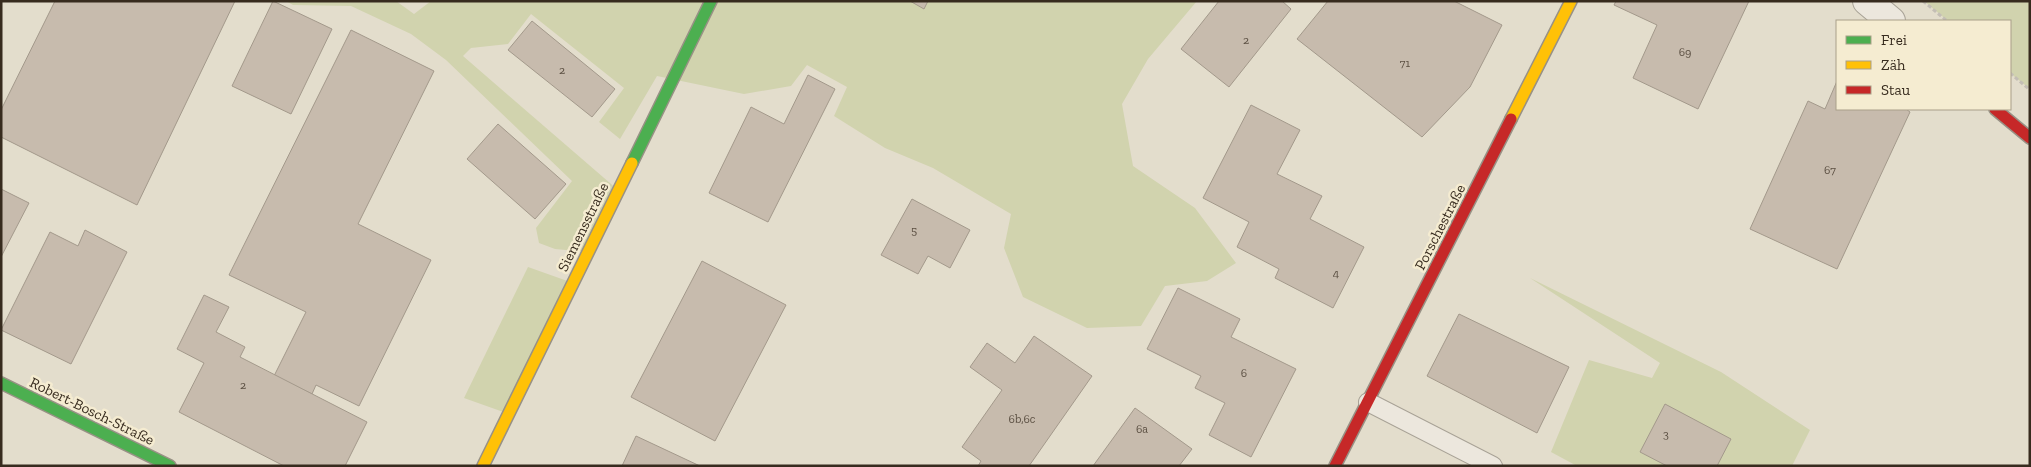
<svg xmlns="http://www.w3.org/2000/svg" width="2031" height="467" viewBox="0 0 2031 467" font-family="'Zilla Slab',serif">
	<rect width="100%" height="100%" fill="#e3ddcc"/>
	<!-- green -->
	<g fill="#d1d3ae">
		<polygon points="286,1 396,1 414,14 431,1 1197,1 1148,59 1122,104 1133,166 1195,208 1236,263 1207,281 1165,286 1141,326 1087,328 1023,297 1004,248 1011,214 933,168 885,148 834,116 847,87 807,65 791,86 744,94 657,76 620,139 599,122 624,88 531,14 508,44 471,48 463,56 618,190 588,252 555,249 539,243 536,228 572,181 446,60 411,34 351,6 293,5"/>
		<polygon points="1924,1 2030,1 2030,89 2010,73 2010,21 1948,21"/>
		<polygon points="528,267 573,283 509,414 464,398"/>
		<polygon points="1530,278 1721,372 1810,430 1792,466 1577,466 1551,452 1589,360 1652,378 1660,363"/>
	</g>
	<!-- building -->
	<g fill="#c7bbad" stroke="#a3998b">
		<polygon points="55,1 235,1 137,205 1,137 1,110"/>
		<polygon points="273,1 332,29 291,114 232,86"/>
		<polygon points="910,1 928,1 924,9"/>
		<polygon points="1219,1 1282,1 1291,9 1229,87 1181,49"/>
		<polygon points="1328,1 1454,1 1502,25 1470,87 1422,137 1297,39"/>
		<polygon points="1616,1 1749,1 1698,109 1633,78 1657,25 1614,5"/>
		<polygon points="532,21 615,89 592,117 508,50"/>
		<polygon points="351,30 434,71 358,224 431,260 359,406 316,385 312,394 274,376 306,312 229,275"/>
		<polygon points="808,75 835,89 768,222 709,193 751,107 784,124"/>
		<polygon points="1837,81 1837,109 1906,109 1910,112 1837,269 1750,229 1808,101 1825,109"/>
		<polygon points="1251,105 1300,130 1277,174 1322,196 1310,219 1364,247 1333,308 1275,278 1279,269 1237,247 1249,222 1203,198"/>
		<polygon points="498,124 566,184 535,219 467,159"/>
		<polygon points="1,189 29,203 1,257"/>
		<polygon points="912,199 970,230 950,268 928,256 918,274 881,255"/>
		<polygon points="85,230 127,252 71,364 1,330 50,232 78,246"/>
		<polygon points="702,261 786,305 715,441 631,397"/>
		<polygon points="1178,288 1240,319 1231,337 1296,369 1251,457 1209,435 1225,403 1195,388 1201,376 1147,349"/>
		<polygon points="204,295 229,307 216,332 245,347 240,357 367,422 345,466 284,466 179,412 204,363 177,349"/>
		<polygon points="1459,314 1569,367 1537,433 1427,376"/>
		<polygon points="1034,336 1092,376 1029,466 978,466 981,461 962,447 1002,390 970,367 987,343 1015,363"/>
		<polygon points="1665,404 1731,439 1717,466 1667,466 1640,452"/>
		<polygon points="1135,408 1192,449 1179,466 1093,466"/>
		<polygon points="636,436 700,466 622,466"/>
	</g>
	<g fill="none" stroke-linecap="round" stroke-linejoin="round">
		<defs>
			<polyline id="lane" points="1368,402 1493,466"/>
			<polyline id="street" points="1867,1 1891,21"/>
			<g id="fast">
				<polyline points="632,163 711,1"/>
				<polyline points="1,383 170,466"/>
			</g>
			<g id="slow">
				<polyline points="1511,119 1571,1"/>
				<polyline points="483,466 632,163"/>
			</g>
			<g id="jam">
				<polyline points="1995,109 2030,138"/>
				<polyline points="1335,466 1511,119"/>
			</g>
		</defs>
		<!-- lane casing -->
		<use href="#lane" stroke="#a8a296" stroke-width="20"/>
		<!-- street casing -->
		<use href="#street" stroke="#a8a296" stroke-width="30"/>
		<!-- fast casing -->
		<use href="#fast" stroke="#989185" stroke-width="14"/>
		<!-- slow casing -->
		<use href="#slow" stroke="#989185" stroke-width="14"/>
		<!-- jam casing -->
		<use href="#jam" stroke="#989185" stroke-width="14"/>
		<!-- path -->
		<g stroke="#c4beb5" stroke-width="3" stroke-dasharray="4 2.5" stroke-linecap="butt">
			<polyline points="1923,1 1947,21"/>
			<polyline points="2010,73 2030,90"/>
		</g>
		<!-- lane -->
		<use href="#lane" stroke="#ece7dd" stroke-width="18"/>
		<!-- street -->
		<use href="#street" stroke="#ece7dd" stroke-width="28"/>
		<!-- fast -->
		<use href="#fast" stroke="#4caf50" stroke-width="11"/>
		<!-- slow -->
		<use href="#slow" stroke="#ffc107" stroke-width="11"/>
		<!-- jam -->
		<use href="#jam" stroke="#c62828" stroke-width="11"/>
	</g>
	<g text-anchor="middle" stroke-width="5" stroke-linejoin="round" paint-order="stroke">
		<!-- number labels -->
		<g font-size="12" fill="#5b4f42">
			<text x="1246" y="44">2</text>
			<text x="1685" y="56">69</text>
			<text x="1405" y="67">71</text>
			<text x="562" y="74">2</text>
			<text x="1830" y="174">67</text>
			<text x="914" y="234">5</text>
			<text x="1336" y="277">4</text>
			<text x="1244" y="377">6</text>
			<text x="243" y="389">2</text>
			<text x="1022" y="423">6b,6c</text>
			<text x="1142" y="433">6a</text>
			<text x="1666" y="438">3</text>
		</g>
		<!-- street labels -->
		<g font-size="15" fill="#372b1e" stroke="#f5ecd1">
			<text transform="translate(583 227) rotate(-64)" y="5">Siemensstraße</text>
			<text transform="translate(1440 227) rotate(-63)" y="5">Porschestraße</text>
			<text transform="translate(92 411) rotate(26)" y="5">Robert-Bosch-Straße</text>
		</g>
	</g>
	<!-- border -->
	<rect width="2031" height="467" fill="none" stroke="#372b1e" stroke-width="5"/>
	<!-- legend -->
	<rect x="1836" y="20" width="175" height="90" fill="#f5ecd1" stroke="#a99f89"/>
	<rect x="1846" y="36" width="25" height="8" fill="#4caf50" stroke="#a99f89"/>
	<text x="1881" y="45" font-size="15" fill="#372b1e">Frei</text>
	<rect x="1846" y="61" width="25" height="8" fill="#ffc107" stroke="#a99f89"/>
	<text x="1881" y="70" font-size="15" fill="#372b1e">Zäh</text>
	<rect x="1846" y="86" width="25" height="8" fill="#c62828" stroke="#a99f89"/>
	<text x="1881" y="95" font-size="15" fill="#372b1e">Stau</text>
</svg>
